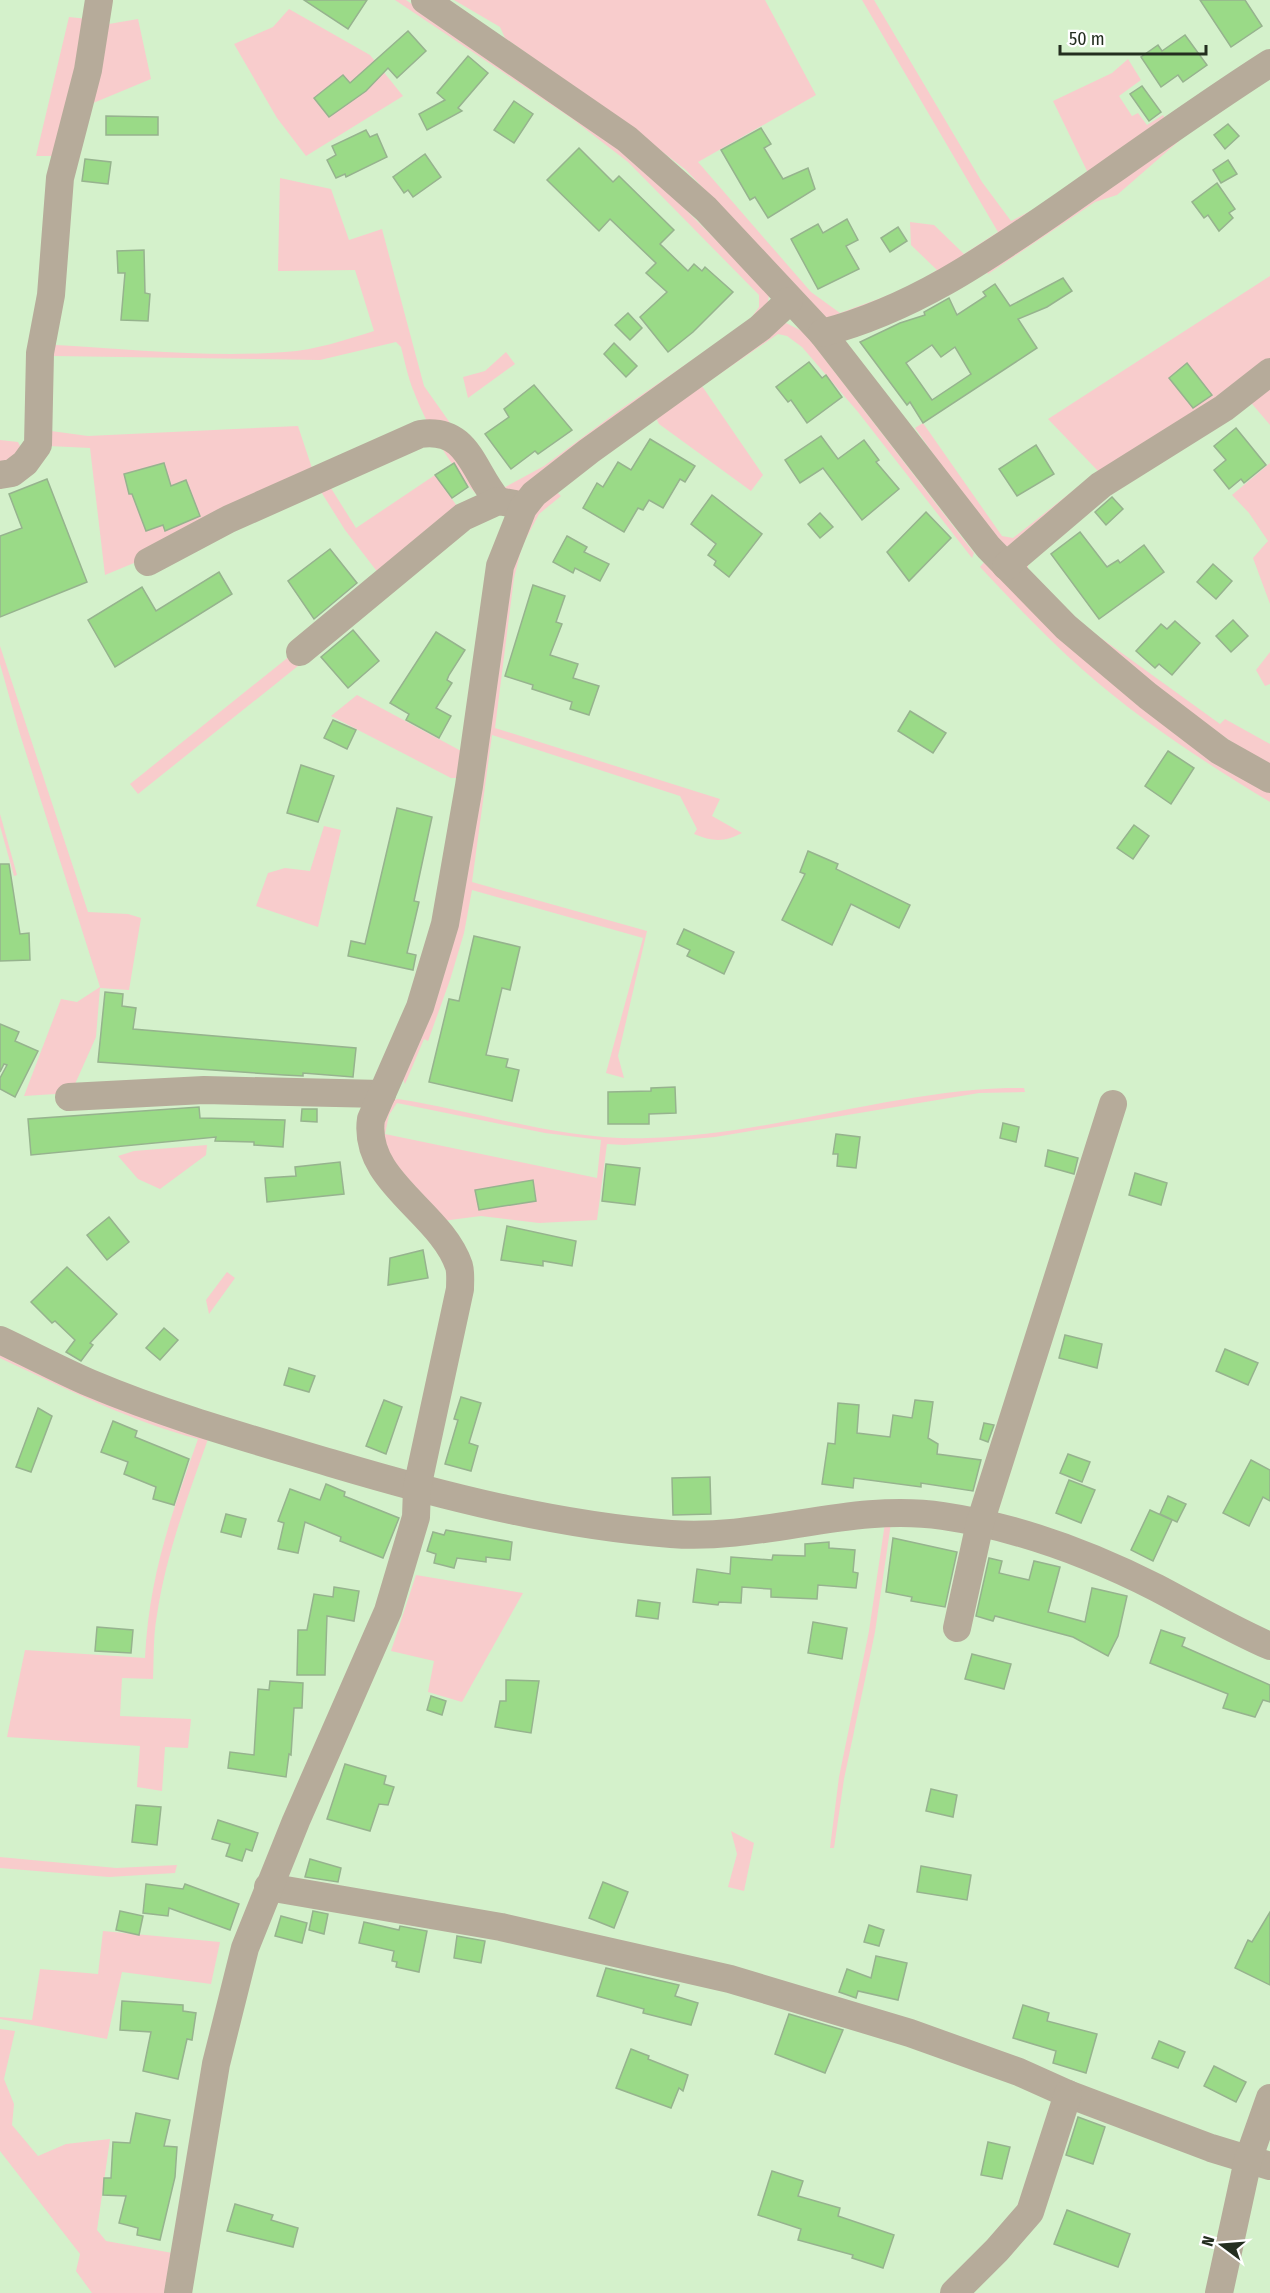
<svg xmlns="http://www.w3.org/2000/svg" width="1270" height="2293" viewBox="0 0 1270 2293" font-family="'Fira Sans Condensed',sans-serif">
	<rect width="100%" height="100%" fill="#d4f1cb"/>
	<!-- green -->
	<g fill="#f8cccc" fill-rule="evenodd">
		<path d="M395 0H406L627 151 764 288 769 295 767 308 752 325 633 406 517 496 504 495 497 492 480 498C453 470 428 429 414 392 408 378 405 362 401 347L396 342 320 360 53 356 51 431 88 436 298 426 318 486 329 485 356 528 435 475 459 509 379 574 345 530 318 487 105 575 90 448 49 446C38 463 22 482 0 484V481C18 477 34 466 42 449 44 445 43 395 43 385 46 354 52 325 56 294 61 262 61 230 63 198V275L53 341 56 345C131 349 210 358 285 352 316 350 345 340 374 331L355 270 278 271 280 178 331 189 349 240 382 229 424 386 498 491 544 466 618 411 749 321 759 307V295L628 162 571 118Z"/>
		<path d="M454 0H765L816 95 698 162 811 292 840 313C872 301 908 290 937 270L911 245 910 222 934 225 964 254 998 232 862 0H874L982 182 1011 221 1040 206 1088 173 1053 101 1112 73 1128 59 1141 80 1119 96 1132 116 1138 113 1147 125 1163 115 1167 122 918 292 829 321 686 170 621 120 505 38 500 27Z"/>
		<polygon points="289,9 370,55 403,96 306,156 277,118 234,44 273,27"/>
		<polygon points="69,17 88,19 33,441 0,471 0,440 18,442 22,450 26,439 55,156 36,156"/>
		<polygon points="138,19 151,79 86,106 103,25"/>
		<polygon points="1171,138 1179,141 1117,195 1095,202 988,274 985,268"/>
		<polygon points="1270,276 1270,425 1247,398 1014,547 1005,546 991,536 915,428 923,423 1002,536 1013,538 1098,471 1048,419"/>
		<polygon points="786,323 804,332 974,553 972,558 858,412 802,347 787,336 778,334 702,386 763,475 751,491 659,424 655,416"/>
		<polygon points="506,352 515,364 468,398 463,377 485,371"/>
		<polygon points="1270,463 1270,604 1253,558 1268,541 1249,513 1232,495"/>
		<path d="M556 491 561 496 539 514 522 546 514 578 495 728 720 799 712 816 742 833C725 842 713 842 694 834L697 829 680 796 492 735 472 882 647 931 618 1056 624 1078 606 1073 643 938 472 890 464 933 450 980 428 1041 424 1039 405 1084 403 1079 509 576 526 518Z"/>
		<polygon points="1028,559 1028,571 1083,625 1220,724 1225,719 1270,744 1270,768 1140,679 1025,572"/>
		<path d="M985 561 1270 790V802C1204 762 1141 721 1083 670 1047 638 1013 602 980 567Z"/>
		<polygon points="0,646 88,912 128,914 141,918 129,990 100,988 96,1037 71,1093 24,1096 61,999 77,1002 100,987 19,731 0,664"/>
		<polygon points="1270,652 1270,684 1265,686 1256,670"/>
		<polygon points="291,655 303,662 138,794 130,784"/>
		<polygon points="357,695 463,752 459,778 451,778 331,716"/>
		<polygon points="0,814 17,875 14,876 0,826"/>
		<polygon points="324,826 341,830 318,927 256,906 268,873 285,868 310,871"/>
		<path d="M1007 1088H1024L1025 1092 979 1093 715 1137 624 1145 607 1144 597 1220 539 1223 481 1216 442 1221 395 1170 380 1134 393 1100 398 1099C482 1112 562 1141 648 1138 769 1135 886 1092 1007 1088ZM397 1103 545 1133 601 1140 597 1178 385 1134 389 1115Z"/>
		<polygon points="207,1145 206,1155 160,1189 138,1179 118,1156 134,1151"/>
		<polygon points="227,1272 235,1278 209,1314 206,1300"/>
		<path d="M0 1350 208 1439C188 1496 166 1554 157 1615 153 1636 154 1658 153 1679L122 1678 120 1716 191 1719 188 1748 165 1747 162 1791 137 1787 140 1746 7 1737 25 1650 145 1658C149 1576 171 1516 198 1439 130 1421 64 1388 0 1358Z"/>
		<polygon points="885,1523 891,1523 875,1632 844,1779 834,1848 830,1848 839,1777 869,1631"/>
		<polygon points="416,1575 523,1593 462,1702 428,1692 434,1661 391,1651"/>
		<polygon points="731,1831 754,1843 744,1891 728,1887 737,1854"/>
		<polygon points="0,1857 116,1868 177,1865 175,1873 109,1877 0,1868"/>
		<polygon points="103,1931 220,1942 211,1984 122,1972 107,2039 0,2019 0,2017 32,2020 40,1969 98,1974"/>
		<polygon points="0,2029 15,2031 4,2079 14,2104 12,2125 38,2156 66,2144 110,2139 97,2230 106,2241 178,2254 171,2293 92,2293 76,2271 80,2254 0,2151"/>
	</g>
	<!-- building -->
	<g fill="#9ada87" stroke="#96b38e" stroke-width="1.5" fill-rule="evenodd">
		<polygon points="304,0 367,0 348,29"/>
		<polygon points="1200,0 1245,0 1262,26 1231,47"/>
		<polygon points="408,31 426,51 397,78 388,68 366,91 329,117 314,98 343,75 350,83"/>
		<polygon points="1185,35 1207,65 1183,82 1178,75 1161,87 1141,57 1158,45 1162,51"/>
		<polygon points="468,56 488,73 458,108 462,111 427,130 419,114 445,100 437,93"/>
		<polygon points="1142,86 1161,112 1149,121 1130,94"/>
		<polygon points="514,101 533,114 514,143 494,130"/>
		<polygon points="106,116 158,117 158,135 106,135"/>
		<polygon points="1228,124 1239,136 1225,149 1214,135"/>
		<polygon points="761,128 771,144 764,148 783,179 808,168 815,189 768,218 755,197 750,200 721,150"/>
		<polygon points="366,130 370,137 377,134 387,157 346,177 345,174 336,178 327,160 336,155 332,146"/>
		<polygon points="579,148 613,182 619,176 674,230 660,244 688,271 694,264 702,271 705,267 733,292 693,332 668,352 640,317 667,292 646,273 656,263 610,219 599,231 547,180"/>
		<polygon points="425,154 441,177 413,197 408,190 404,193 393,177"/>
		<polygon points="85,159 111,162 108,184 82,181"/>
		<polygon points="1228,160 1237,174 1221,183 1213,170"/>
		<polygon points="1217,183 1235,209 1229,213 1233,218 1219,231 1208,215 1204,218 1192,202"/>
		<polygon points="847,219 858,240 846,246 859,269 818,289 791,239 818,224 823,233"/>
		<polygon points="898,227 907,241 890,252 881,238"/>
		<polygon points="144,250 145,293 150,294 148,321 121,320 125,273 118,273 117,251"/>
		<path d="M1063 278 1072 291 1047 307 1018 319 1037 348 923 423 910 402 907 405 860 342 900 323 925 315 924 312 949 298 957 315 986 296 983 292 995 284 1010 306ZM932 345 941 357 955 347 971 374 932 400 906 363Z"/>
		<polygon points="628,313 642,328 630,340 615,325"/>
		<polygon points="614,343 637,366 626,377 604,354"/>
		<polygon points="809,362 822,378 826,375 842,397 807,423 791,400 788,402 776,387"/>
		<polygon points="1187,363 1212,395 1193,408 1169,378"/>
		<polygon points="534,385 572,430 538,454 535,451 511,469 485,434 509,417 504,409"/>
		<polygon points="1236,428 1266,465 1244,483 1241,479 1229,489 1214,470 1226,460 1214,446"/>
		<polygon points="821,436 838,459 864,440 879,460 876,462 899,489 862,520 823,468 800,483 785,460"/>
		<polygon points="650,439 695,466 685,482 680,479 663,508 649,500 643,510 638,508 624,532 583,508 597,483 603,487 618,462 631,470"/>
		<polygon points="1036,445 1054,474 1017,496 999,469"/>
		<polygon points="164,463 171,486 186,480 200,516 165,531 163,525 146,531 132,494 129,494 124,474"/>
		<polygon points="454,463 468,487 452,498 435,475"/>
		<polygon points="47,479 87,582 0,617 0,536 22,528 9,494"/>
		<polygon points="712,495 762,534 729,577 714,565 716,561 708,555 716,544 691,524"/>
		<polygon points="1112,497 1123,509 1106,525 1095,512"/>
		<polygon points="926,512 951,538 909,581 887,552"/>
		<polygon points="820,513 833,527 820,538 808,524"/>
		<polygon points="1080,532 1107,567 1118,560 1120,563 1144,545 1164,572 1099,619 1051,554"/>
		<polygon points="567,536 587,547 584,552 609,564 600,581 575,568 573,573 553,562"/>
		<polygon points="330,549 357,583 314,619 288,581"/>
		<polygon points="1213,564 1232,581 1216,599 1197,582"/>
		<polygon points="219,572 232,594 115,667 88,620 142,587 156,611"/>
		<polygon points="533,585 565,596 556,622 562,624 550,655 578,664 573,678 599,686 589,715 570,709 572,702 532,689 533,685 505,676"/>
		<polygon points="1233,620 1248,636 1231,652 1216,636"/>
		<polygon points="1175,621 1200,643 1172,675 1159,664 1155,668 1136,651 1161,624 1167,629"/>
		<polygon points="353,630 379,661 348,688 321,657"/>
		<polygon points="436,632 465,650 449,675 447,680 452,683 436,708 451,716 439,738 406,720 409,714 390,703"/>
		<polygon points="910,711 946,733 933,753 898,731"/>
		<polygon points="333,720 356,730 347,749 324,738"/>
		<polygon points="1168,751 1194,768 1171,804 1145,786"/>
		<polygon points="301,765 334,776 318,822 287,813"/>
		<polygon points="397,808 432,817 414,901 419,902 407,953 416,955 413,970 348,956 351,941 365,944"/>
		<polygon points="1134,825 1149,836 1133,859 1117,848"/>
		<polygon points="808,851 838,864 836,869 910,905 899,928 851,904 832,945 782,920 805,874 800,872"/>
		<polygon points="0,864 9,864 20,934 29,933 30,960 0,961"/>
		<polygon points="684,929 734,952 724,974 687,956 690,950 677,944"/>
		<polygon points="474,936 520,947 510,990 502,988 486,1055 508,1059 506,1067 519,1070 512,1101 429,1082 449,999 459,1001"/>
		<polygon points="105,992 123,994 122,1006 136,1008 133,1029 356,1048 353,1077 303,1073 303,1076 284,1075 98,1062"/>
		<polygon points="0,1024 19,1032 15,1041 38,1051 15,1097 0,1089 0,1078 7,1065 4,1064 0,1072"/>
		<polygon points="675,1087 676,1113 649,1114 649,1124 608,1124 608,1092 651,1091 651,1088"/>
		<polygon points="199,1107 200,1118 285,1120 283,1147 254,1145 254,1142 215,1141 216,1137 31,1155 28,1119"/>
		<polygon points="302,1109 317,1109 317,1122 301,1121"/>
		<polygon points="1003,1123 1019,1127 1016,1142 1000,1138"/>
		<polygon points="836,1134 860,1137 856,1168 837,1166 838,1154 833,1154"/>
		<polygon points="1048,1150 1078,1158 1074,1174 1045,1166"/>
		<polygon points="340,1162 344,1194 267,1202 265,1178 296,1176 295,1167"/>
		<polygon points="606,1164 640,1168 635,1205 602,1201"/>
		<polygon points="1135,1173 1167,1183 1161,1205 1129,1195"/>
		<polygon points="533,1180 536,1201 479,1210 475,1190"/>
		<polygon points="109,1217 129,1242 107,1260 87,1235"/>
		<polygon points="507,1226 576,1241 572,1266 543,1261 543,1266 501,1260"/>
		<polygon points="423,1250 428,1278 388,1285 390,1258"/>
		<polygon points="67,1267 117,1314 90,1343 93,1345 81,1361 66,1352 75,1340 55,1321 52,1323 31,1302"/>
		<polygon points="164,1328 178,1340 160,1360 146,1348"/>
		<polygon points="1065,1335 1102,1344 1097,1368 1059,1358"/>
		<polygon points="1225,1349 1258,1363 1248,1385 1216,1371"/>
		<polygon points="289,1368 315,1376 309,1392 284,1385"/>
		<polygon points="461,1397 481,1403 469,1443 478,1446 471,1471 445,1464 458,1420 454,1419"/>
		<polygon points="384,1400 402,1407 386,1454 366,1446"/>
		<polygon points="915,1400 933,1402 928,1438 938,1444 937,1454 981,1460 973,1491 921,1483 921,1487 854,1478 853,1488 822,1484 828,1443 835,1444 838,1403 859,1405 857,1433 890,1437 893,1415 912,1418"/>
		<polygon points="38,1408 52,1416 31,1472 16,1467"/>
		<polygon points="113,1421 137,1431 135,1437 189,1459 174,1505 153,1499 156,1487 124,1474 128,1462 101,1452"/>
		<polygon points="984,1423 994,1425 988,1442 980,1439"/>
		<polygon points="1068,1454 1090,1462 1082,1482 1060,1473"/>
		<polygon points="1251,1460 1270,1470 1270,1501 1263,1497 1249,1526 1223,1513"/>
		<polygon points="710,1477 711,1514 673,1515 672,1478"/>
		<polygon points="1069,1480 1095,1490 1081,1523 1056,1513"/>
		<polygon points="326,1484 345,1492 344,1496 399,1518 383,1558 340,1541 341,1537 305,1522 298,1553 278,1549 284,1523 278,1521 290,1489 320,1500"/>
		<polygon points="1168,1496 1186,1504 1177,1522 1160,1514"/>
		<polygon points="1150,1510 1172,1520 1153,1561 1131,1550"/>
		<polygon points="226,1514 246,1519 241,1537 221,1532"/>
		<polygon points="446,1530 512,1542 510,1560 486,1557 486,1562 457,1558 454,1568 434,1563 436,1554 427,1551 433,1532 444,1535"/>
		<polygon points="893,1538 957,1552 945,1607 911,1601 912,1597 886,1592"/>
		<polygon points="829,1542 829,1548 855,1550 853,1572 858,1573 856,1588 818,1585 817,1599 771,1597 771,1589 742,1587 741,1603 719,1602 718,1605 693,1602 697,1569 730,1574 731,1557 772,1560 773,1555 805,1556 805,1544"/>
		<polygon points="989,1558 1002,1561 999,1573 1029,1580 1034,1561 1060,1567 1048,1612 1085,1622 1092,1588 1127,1596 1118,1636 1108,1656 1073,1637 995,1616 993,1621 976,1616"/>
		<polygon points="334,1587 359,1591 354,1621 327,1616 325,1675 297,1675 298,1630 307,1630 314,1594 333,1597"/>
		<polygon points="638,1600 660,1603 658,1619 636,1616"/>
		<polygon points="813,1622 847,1628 842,1659 808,1653"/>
		<polygon points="97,1627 133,1630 131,1653 95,1651"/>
		<polygon points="1161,1630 1185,1638 1182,1646 1270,1685 1270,1702 1263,1700 1255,1717 1223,1708 1228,1694 1150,1663"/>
		<polygon points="972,1654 1011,1664 1004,1689 965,1679"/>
		<polygon points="506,1680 539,1681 531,1733 495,1727 500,1701 506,1701"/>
		<polygon points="270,1681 303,1683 302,1708 294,1708 291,1755 289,1754 286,1777 228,1768 230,1752 254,1755 258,1689 269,1690"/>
		<polygon points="431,1696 446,1701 442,1715 427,1710"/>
		<polygon points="345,1764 386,1776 384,1784 394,1787 388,1805 379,1804 370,1831 327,1819"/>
		<polygon points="931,1789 957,1795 953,1817 926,1811"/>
		<polygon points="136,1805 161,1807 157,1845 132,1842"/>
		<polygon points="218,1820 258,1833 252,1851 246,1849 242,1861 226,1856 230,1844 212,1839"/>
		<polygon points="310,1859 341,1868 338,1882 305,1877"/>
		<polygon points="921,1866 971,1875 967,1900 917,1892"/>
		<polygon points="603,1882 628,1892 614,1928 589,1918"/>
		<polygon points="146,1884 183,1889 185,1884 239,1904 230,1930 169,1908 168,1916 143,1913"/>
		<polygon points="120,1911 143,1916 139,1935 116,1930"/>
		<polygon points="313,1911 328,1914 324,1934 309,1930"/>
		<polygon points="1270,1912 1270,1985 1235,1968 1248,1940 1252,1942"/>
		<polygon points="281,1916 307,1923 302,1943 275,1936"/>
		<polygon points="364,1922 399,1930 400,1926 427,1931 419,1972 396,1967 397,1962 392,1961 394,1951 359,1943"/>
		<polygon points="869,1925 884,1930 879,1946 864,1942"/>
		<polygon points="457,1936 485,1941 481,1963 454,1958"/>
		<polygon points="876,1956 907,1963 898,2000 858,1991 856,1998 839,1992 847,1969 871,1978"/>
		<polygon points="606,1968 679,1985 675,1996 698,2003 691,2025 643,2013 644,2009 597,1996"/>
		<polygon points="122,2001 183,2005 183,2011 196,2013 192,2040 187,2039 178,2079 143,2071 151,2032 120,2030"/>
		<polygon points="1023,2005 1049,2013 1047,2021 1097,2034 1086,2073 1053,2063 1056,2051 1013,2038"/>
		<polygon points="789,2014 843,2030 825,2073 775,2054"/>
		<polygon points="1159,2041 1185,2052 1178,2068 1152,2058"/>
		<polygon points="631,2049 649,2056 648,2059 688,2075 683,2091 679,2088 671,2108 616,2088"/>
		<polygon points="1214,2066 1246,2082 1236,2102 1204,2086"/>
		<polygon points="136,2113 170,2120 164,2146 177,2147 175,2177 160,2240 137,2235 138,2228 119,2223 126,2196 103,2195 104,2178 111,2178 113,2142 130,2143"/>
		<polygon points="1078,2117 1105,2127 1093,2164 1066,2155"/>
		<polygon points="988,2142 1010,2147 1002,2179 981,2175"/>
		<polygon points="772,2171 803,2181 798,2196 840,2208 838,2216 894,2235 883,2268 852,2258 853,2255 798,2240 801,2229 758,2215"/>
		<polygon points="235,2204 273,2215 271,2220 298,2228 293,2247 227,2231"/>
		<polygon points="1067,2210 1130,2234 1118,2267 1054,2244"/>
	</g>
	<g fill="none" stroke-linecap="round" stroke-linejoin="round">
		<!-- minor -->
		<g stroke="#b6ab9a" stroke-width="28">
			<polyline points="425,0 627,139 706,209 822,333 988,547 1066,627 1148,696 1220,751 1270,779"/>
			<path d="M822 333C911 310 984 260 1059 208 1129 159 1198 109 1270 63"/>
			<polyline points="0,475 12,473 25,463 38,445 40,353 51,295 60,178 88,70 99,0"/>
			<path d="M148 562 229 519 420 434C469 427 472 471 498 501"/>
			<polyline points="1006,566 1101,485 1224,408 1270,372"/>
			<polyline points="300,652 463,517 498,501 515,504"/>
			<polyline points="69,1097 204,1090 382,1094"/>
			<path d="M0 1340C30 1354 60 1370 90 1383 168 1416 251 1439 331 1463 442 1496 555 1525 671 1534 763 1541 851 1502 943 1516 1018 1527 1090 1554 1157 1588 1195 1608 1231 1629 1270 1646"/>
			<polyline points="957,1628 980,1523 1113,1104"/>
			<polyline points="268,1887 501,1927 730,1979 910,2033 1019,2072 1068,2094 1211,2148 1270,2166"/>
			<path d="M178 2293 216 2064 245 1948 296 1821 388 1611 416 1517 417 1488 460 1289C460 1282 461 1273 459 1266 441 1212 362 1181 371 1119L420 1007 445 924 469 786 500 566 523 508 534 494 589 451 760 328 789 301"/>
			<polyline points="954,2293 997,2250 1030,2212 1068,2094"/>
			<polyline points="1219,2293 1248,2160 1270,2098"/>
		</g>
	</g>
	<!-- north arrow -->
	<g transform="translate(1222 2245) rotate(286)" stroke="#ffffff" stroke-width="4.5" paint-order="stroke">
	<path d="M0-4.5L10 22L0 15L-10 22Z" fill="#232e1f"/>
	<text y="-9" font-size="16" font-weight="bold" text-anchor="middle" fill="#232e1f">N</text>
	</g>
	<!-- scale -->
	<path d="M1060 45v9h146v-9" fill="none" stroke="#232e1f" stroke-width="3"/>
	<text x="1069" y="45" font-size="18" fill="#232e1f" stroke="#ffffff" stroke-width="4.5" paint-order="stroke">50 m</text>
</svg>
